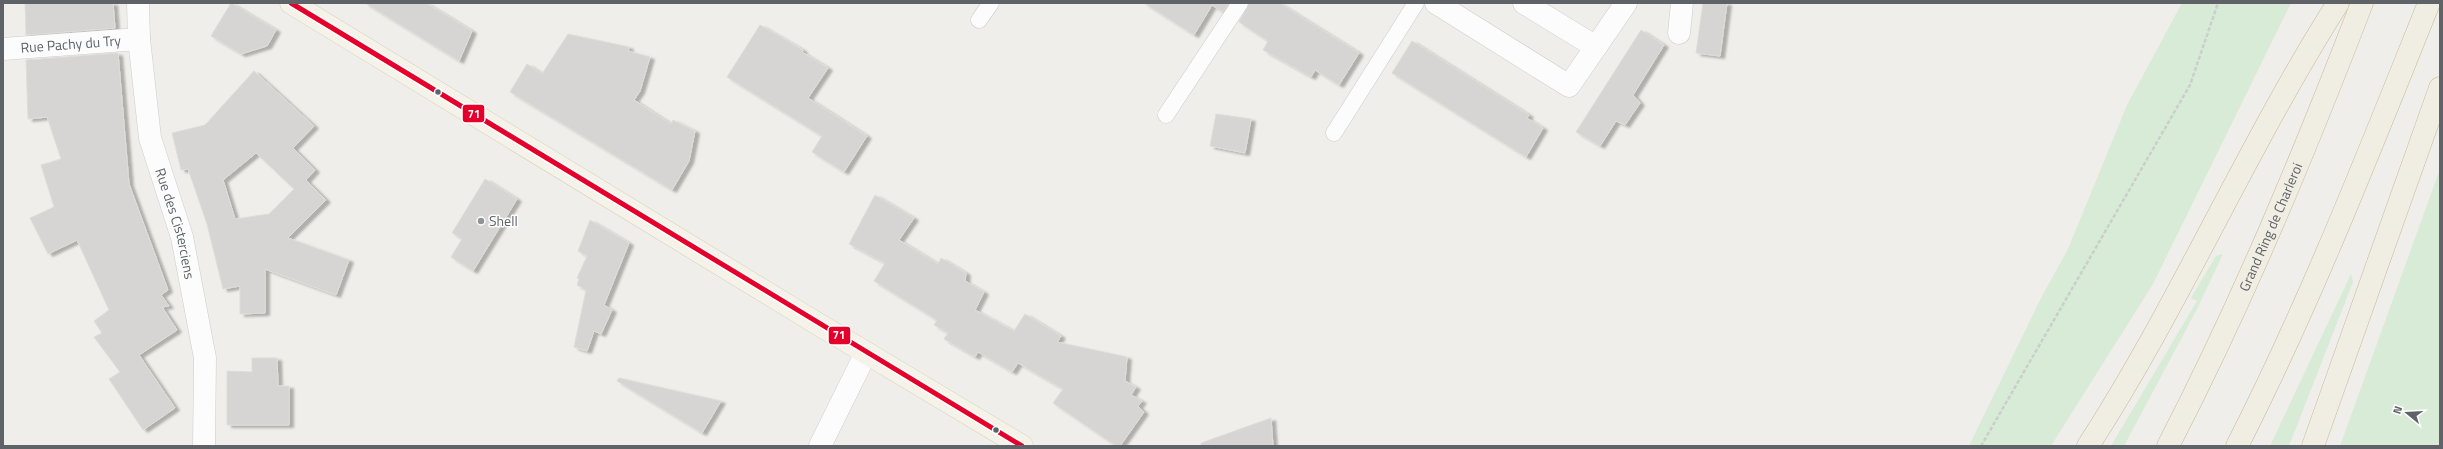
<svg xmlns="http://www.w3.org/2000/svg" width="2443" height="449" viewBox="0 0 2443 449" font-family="'Titillium Web',sans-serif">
	<defs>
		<filter id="shadow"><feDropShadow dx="4.5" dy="2.5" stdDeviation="1" flood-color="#0004"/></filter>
	</defs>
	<rect width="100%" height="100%" fill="#efeeea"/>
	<!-- green -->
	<g fill="#d8ebd6">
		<polygon points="2182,3 2291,3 2153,284 2051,446 1969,446 2041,298 2068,249 2127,105"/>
		<polygon points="2440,169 2440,446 2340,446"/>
		<polygon points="2223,254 2197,309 2124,446 2111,446 2197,301 2191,298 2216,256"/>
		<polygon points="2351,274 2353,282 2289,446 2270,446"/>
	</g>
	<!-- building -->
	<g fill="#d6d5d3" stroke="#deddd9" fill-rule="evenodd" filter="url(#shadow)">
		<polygon points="25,3 113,3 115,28 26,35"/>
		<polygon points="231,3 276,30 267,46 241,54 211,36"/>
		<polygon points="365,3 426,3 472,31 459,61"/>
		<polygon points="1144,3 1229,3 1223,12 1212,5 1194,35"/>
		<polygon points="1249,3 1279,3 1359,53 1339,85 1315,70 1311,77 1263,50 1268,41 1239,22"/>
		<polygon points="1703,3 1727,3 1720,56 1696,53"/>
		<polygon points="760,25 803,50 802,52 828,68 808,98 867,136 844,172 812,152 822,136 727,77"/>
		<polygon points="1641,30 1664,45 1633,95 1640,103 1625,125 1616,121 1600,146 1576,132"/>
		<polygon points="568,34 629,47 628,51 650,57 640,91 634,100 671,124 673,120 695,131 689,161 672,190 510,92 527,64 542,74"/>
		<polygon points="1412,41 1529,115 1527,118 1543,128 1526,157 1392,73"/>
		<polygon points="118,53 129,184 168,290 161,295 169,306 162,307 177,330 139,355 175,408 143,430 109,379 120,372 94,337 102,333 94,321 109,310 77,240 48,254 30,218 54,207 41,165 61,159 47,117 28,119 26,60"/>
		<path d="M254 71 314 126 293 148 315 170 306 180 326 200 288 238 349 260 336 295 265 269V313L240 314V286L223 289 207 224 188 169 181 170 172 133 205 125ZM256 153 294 189 269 214 235 219 223 180Z"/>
		<polygon points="1216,114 1251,119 1245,153 1210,146"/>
		<polygon points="485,179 517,199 473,271 451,257 462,239 452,233"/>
		<polygon points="875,195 914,218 899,240 938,264 941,258 966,273 965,281 984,292 975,310 1014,331 1025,314 1061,336 1057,342 1127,357 1125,381 1136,387 1131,395 1142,401 1138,406 1144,412 1120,446 1116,446 1053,403 1063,389 1018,363 1012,372 978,352 975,357 944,339 948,333 934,325 937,320 874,281 885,263 849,244"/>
		<polygon points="590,220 629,243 604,305 612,310 601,334 594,331 587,351 574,347 586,290 577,285 579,279 577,278 587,256 578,251"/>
		<polygon points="252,358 277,358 278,386 289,386 289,425 227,425 227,371 252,372"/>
		<polygon points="619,378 721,401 702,433 617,381"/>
		<polygon points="1271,418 1273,446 1201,446 1201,443"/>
	</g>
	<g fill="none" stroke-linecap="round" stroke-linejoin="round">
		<defs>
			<g id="service">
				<polyline points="979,20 991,3"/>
				<polyline points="1166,115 1240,3"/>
				<polyline points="1334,133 1416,3"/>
			</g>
			<g id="minor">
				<path id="s1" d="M138 3 139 39 150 138 182 237 205 358 204 446"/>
				<polyline points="1436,3 1569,86 1626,3"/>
				<polyline points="1524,3 1596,47"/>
				<polyline points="1679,33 1682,3"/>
				<path id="s2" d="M3 49 139 39"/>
				<polyline points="820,446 866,353"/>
			</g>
			<polyline id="primary" points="291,3 818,324 1022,446"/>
			<g id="motorway">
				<path d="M2088 446C2180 304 2247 146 2338 3"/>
				<path id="s3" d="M2168 446C2242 303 2304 154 2362 3"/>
				<path d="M2237 446C2310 303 2369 152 2429 3"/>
				<polyline points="2313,446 2440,88"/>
			</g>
		</defs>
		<!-- service casing -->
		<use href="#service" stroke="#cbcccc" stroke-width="17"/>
		<!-- minor casing -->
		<use href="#minor" stroke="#cbcccc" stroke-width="23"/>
		<!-- primary casing -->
		<use href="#primary" stroke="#d7ceb8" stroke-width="23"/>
		<!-- motorway casing -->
		<use href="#motorway" stroke="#c8b996" stroke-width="23"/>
		<!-- path -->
		<polyline stroke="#cacfcc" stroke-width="2.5" stroke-dasharray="4 2" stroke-linecap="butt" points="1981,446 2190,85 2218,3"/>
		<!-- service -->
		<use href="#service" stroke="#fdfcfc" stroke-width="16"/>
		<!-- minor -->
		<use href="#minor" stroke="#fdfcfc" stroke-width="22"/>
		<!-- primary -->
		<use href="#primary" stroke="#f4f2e9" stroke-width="22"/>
		<!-- motorway -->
		<use href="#motorway" stroke="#f0ede3" stroke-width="22"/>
		<defs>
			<polyline id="bus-1" points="291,3 1022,446"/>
		</defs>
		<!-- bus-1 casing -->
		<use href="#bus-1" stroke="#fff" stroke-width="8"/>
		<!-- bus-1 -->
		<use href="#bus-1" stroke="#e4002b" stroke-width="5"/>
	</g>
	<!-- markers -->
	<g fill="#5f6368" stroke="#fff" stroke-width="1.5">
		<circle cx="438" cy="92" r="3.5"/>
		<circle cx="996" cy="430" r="3.5"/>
	</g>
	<circle fill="#919496" stroke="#fff" stroke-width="1.5" cx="481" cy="221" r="4"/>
	<g text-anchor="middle" stroke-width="3" stroke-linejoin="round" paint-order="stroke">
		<!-- street labels -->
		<g font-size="14" fill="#5f6368" stroke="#fff">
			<text dy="5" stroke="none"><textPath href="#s2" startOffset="68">Rue Pachy du Try</textPath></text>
			<text dy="5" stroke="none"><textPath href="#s1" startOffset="225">Rue des Cisterciens</textPath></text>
			<text dy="5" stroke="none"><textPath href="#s3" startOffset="242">Grand Ring de Charleroi</textPath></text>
		</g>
		<!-- poi labels -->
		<g font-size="14" fill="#5f6368" stroke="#fff" text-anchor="start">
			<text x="489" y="226">Shell</text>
		</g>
	</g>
	<g stroke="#fff" stroke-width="1.5">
		<rect x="462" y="104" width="23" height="19" rx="4" fill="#e4002b"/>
		<rect x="828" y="326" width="23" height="19" rx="4" fill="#e4002b"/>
	</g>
	<g font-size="11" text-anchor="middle" font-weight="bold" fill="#fff">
		<text x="474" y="118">71</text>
		<text x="839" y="339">71</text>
	</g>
	<!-- border -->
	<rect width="2443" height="449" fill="none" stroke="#5f6368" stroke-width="8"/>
	<!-- north arrow -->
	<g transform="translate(2407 413) rotate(288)" stroke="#ffffff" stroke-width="3" paint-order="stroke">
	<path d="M0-3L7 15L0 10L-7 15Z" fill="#5f6368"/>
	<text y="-6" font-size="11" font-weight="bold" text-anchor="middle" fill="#5f6368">N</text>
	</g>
</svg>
